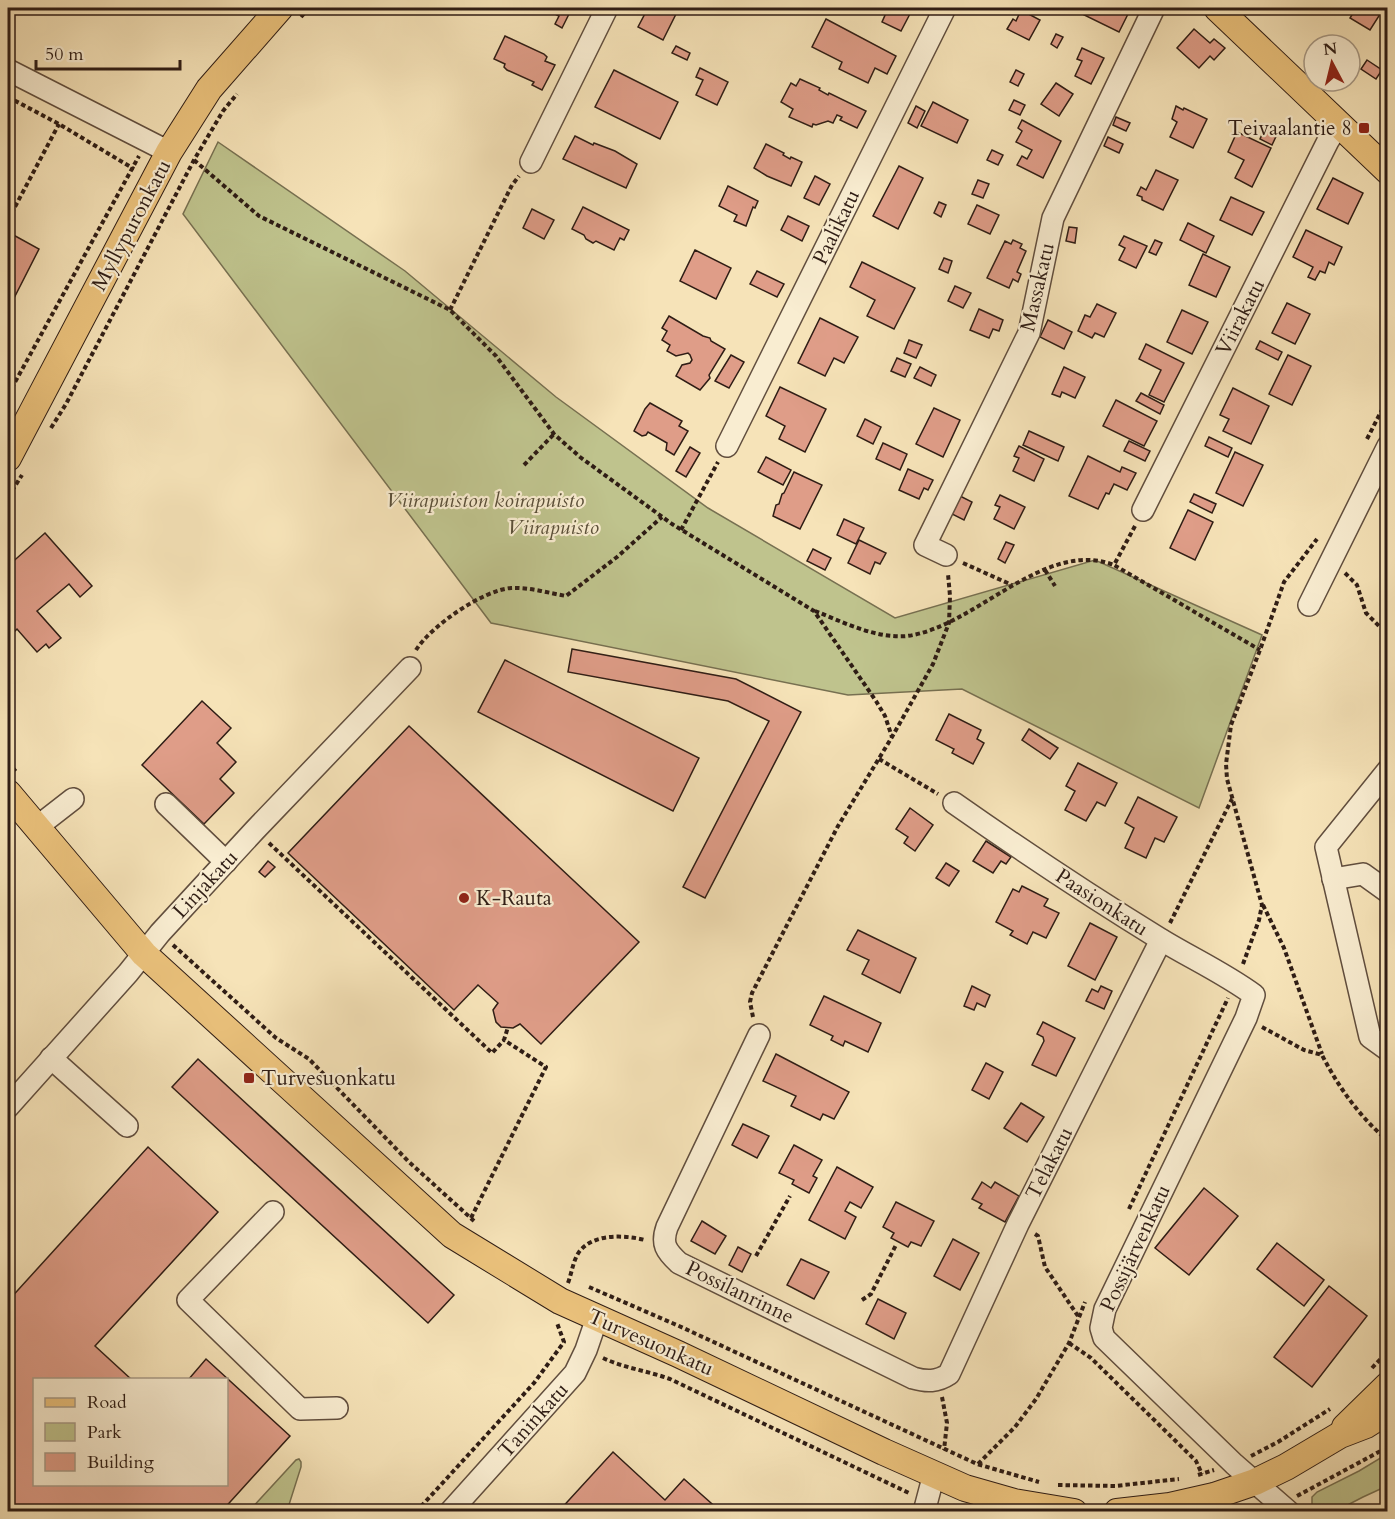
<svg xmlns="http://www.w3.org/2000/svg" width="1395" height="1519" viewBox="0 0 1395 1519" font-family="Cardo,serif">
	<rect width="100%" height="100%" fill="#f6e3b8"/>
	<filter id="stains"><feTurbulence type="fractalNoise" baseFrequency=".00333" numOctaves="4"/><feColorMatrix values="0 0 0 0 .2 0 0 0 0 .09 0 0 0 0 .02 0 0 0 .5 -.17"/></filter>
	<radialGradient id="worn" r=".72"><stop offset=".6" stop-color="#630" stop-opacity="0"/><stop offset="1" stop-color="#630" stop-opacity=".3"/></radialGradient>
	<!-- green -->
	<g fill="#bfc38d" stroke="#777051" stroke-width="1.5">
		<polygon points="218,142 405,271 556,397 708,508 895,618 1095,560 1262,635 1199,808 962,689 848,695 491,623 183,214"/>
		<polygon points="1387,1454 1387,1486 1363,1497 1336,1511 1316,1511 1312,1504 1312,1497 1317,1492 1359,1471"/>
		<polygon points="299,1459 301,1462 301,1467 287,1511 249,1511 296,1460"/>
	</g>
	<!-- building -->
	<g fill="#df9d88" stroke="#2f1d15" stroke-width="1.5">
		<polygon points="541,8 564,8 570,12 562,28 555,24 559,16 549,11 546,12"/>
		<polygon points="648,8 669,8 677,12 663,40 638,27"/>
		<polygon points="884,8 907,8 912,10 901,31 882,22 886,13 882,11"/>
		<polygon points="1078,8 1131,8 1119,32 1076,11"/>
		<polygon points="1356,8 1384,8 1370,30 1350,18"/>
		<polygon points="1021,10 1040,20 1029,40 1007,29 1013,19 1016,21"/>
		<polygon points="826,19 896,56 887,74 875,68 868,83 839,69 842,62 812,47"/>
		<polygon points="1194,29 1210,43 1214,39 1225,48 1214,60 1210,56 1199,68 1177,48"/>
		<polygon points="1056,34 1063,37 1057,48 1051,44"/>
		<polygon points="505,36 544,54 547,57 545,61 555,65 542,90 532,85 534,82 507,70 504,67 505,64 494,59"/>
		<polygon points="676,46 690,53 687,60 672,53"/>
		<polygon points="1082,48 1104,58 1091,84 1075,76 1082,61 1077,59"/>
		<polygon points="1367,60 1382,70 1376,79 1361,69"/>
		<polygon points="700,68 728,82 717,105 696,95 703,80 696,77"/>
		<polygon points="614,70 678,102 660,139 595,107"/>
		<polygon points="1016,70 1024,74 1018,86 1010,82"/>
		<polygon points="800,79 820,88 819,90 828,95 829,93 866,111 857,128 840,120 842,117 837,115 833,123 828,121 816,125 813,124 812,127 789,117 793,109 781,102 791,83 796,86"/>
		<polygon points="1056,83 1073,94 1059,116 1041,104"/>
		<polygon points="1014,100 1025,105 1020,115 1009,110"/>
		<polygon points="933,102 968,120 957,143 921,126"/>
		<polygon points="916,106 925,111 917,128 908,123"/>
		<polygon points="1176,106 1183,110 1184,108 1207,119 1193,148 1170,137 1177,122 1172,119"/>
		<polygon points="1116,117 1130,123 1126,131 1113,125"/>
		<polygon points="1022,120 1061,141 1043,178 1017,165 1022,156 1027,159 1032,150 1016,142 1022,131 1018,128"/>
		<polygon points="1267,124 1279,130 1272,145 1260,139"/>
		<polygon points="1237,132 1271,148 1252,187 1235,178 1244,160 1228,152"/>
		<polygon points="575,136 593,145 594,143 615,151 637,164 626,188 563,159"/>
		<polygon points="1108,137 1123,144 1119,153 1104,146"/>
		<polygon points="766,144 784,153 783,155 790,159 791,157 802,162 791,186 767,176 754,168"/>
		<polygon points="992,150 1003,155 998,165 987,160"/>
		<polygon points="899,166 923,178 898,229 873,216"/>
		<polygon points="1156,170 1178,180 1163,210 1142,200 1142,197 1137,195 1141,187 1146,190"/>
		<polygon points="815,176 830,184 819,205 804,198"/>
		<polygon points="1333,178 1363,193 1348,224 1317,209"/>
		<polygon points="978,180 989,184 983,198 972,194"/>
		<polygon points="728,186 758,201 755,208 753,207 746,226 734,221 737,215 719,206"/>
		<polygon points="1231,197 1264,212 1252,235 1220,220"/>
		<polygon points="939,202 946,205 941,217 934,213"/>
		<polygon points="977,205 999,215 990,234 968,224"/>
		<polygon points="583,207 629,230 624,240 620,238 614,250 596,241 593,243 586,239 584,235 572,229"/>
		<polygon points="532,209 554,220 544,239 523,228"/>
		<polygon points="788,216 809,226 802,241 781,230"/>
		<polygon points="1188,223 1214,236 1206,253 1180,240"/>
		<polygon points="1069,227 1077,228 1075,243 1066,241"/>
		<polygon points="1306,230 1342,247 1334,265 1329,262 1325,273 1320,271 1315,280 1308,277 1313,267 1293,257"/>
		<polygon points="8,232 39,249 8,310"/>
		<polygon points="1124,236 1147,246 1136,268 1119,260 1125,248 1119,245"/>
		<polygon points="1013,240 1022,244 1020,248 1026,251 1017,272 1021,274 1018,282 1013,279 1009,288 987,278 1005,241 1011,244"/>
		<polygon points="1155,240 1162,243 1156,255 1149,252"/>
		<polygon points="695,250 731,268 716,299 680,281"/>
		<polygon points="1203,254 1230,267 1216,297 1189,285"/>
		<polygon points="944,258 952,261 948,273 939,269"/>
		<polygon points="862,262 915,288 894,329 867,316 875,300 850,287"/>
		<polygon points="757,271 784,284 777,297 750,284"/>
		<polygon points="955,286 971,293 963,308 948,301"/>
		<polygon points="1287,303 1310,314 1295,344 1272,333"/>
		<polygon points="1097,304 1116,313 1104,337 1095,333 1092,338 1078,331 1085,315 1090,317"/>
		<polygon points="979,309 1003,320 999,331 993,329 989,338 970,330"/>
		<polygon points="1182,310 1208,322 1192,354 1167,342"/>
		<polygon points="669,316 703,336 710,338 711,341 725,349 709,375 710,378 700,390 676,376 682,365 690,363 692,360 690,355 688,353 676,356 667,351 670,345 662,340 667,331 662,328"/>
		<polygon points="820,318 858,337 844,363 834,358 825,376 798,363"/>
		<polygon points="1048,320 1072,332 1064,349 1040,337"/>
		<polygon points="909,340 922,345 916,358 904,353"/>
		<polygon points="1260,341 1282,352 1278,360 1256,349"/>
		<polygon points="1146,344 1184,363 1164,402 1149,395 1161,370 1139,359"/>
		<polygon points="731,355 744,362 729,388 715,381"/>
		<polygon points="1288,355 1311,366 1292,405 1269,394"/>
		<polygon points="897,358 911,364 905,377 891,371"/>
		<polygon points="920,367 936,375 931,386 914,378"/>
		<polygon points="1064,367 1085,377 1075,398 1062,392 1060,397 1052,394"/>
		<polygon points="780,387 826,409 805,452 779,439 785,426 766,416"/>
		<polygon points="1233,388 1269,406 1251,444 1223,431 1229,419 1220,415"/>
		<polygon points="1141,393 1164,405 1160,414 1136,401"/>
		<polygon points="1116,400 1157,421 1144,446 1103,426"/>
		<polygon points="650,403 682,421 679,426 688,431 674,455 666,450 667,443 648,432 646,435 642,436 634,431 645,409"/>
		<polygon points="934,408 960,420 943,457 916,444"/>
		<polygon points="865,419 881,427 873,444 857,436"/>
		<polygon points="1029,431 1064,447 1058,461 1023,445"/>
		<polygon points="1209,437 1232,448 1228,457 1205,446"/>
		<polygon points="1129,441 1150,451 1145,461 1124,451"/>
		<polygon points="883,443 907,454 900,470 876,459"/>
		<polygon points="1019,446 1044,459 1034,481 1013,471 1019,458 1014,456"/>
		<polygon points="690,447 700,453 686,477 676,471"/>
		<polygon points="1235,452 1263,465 1243,506 1216,493"/>
		<polygon points="1088,456 1120,472 1122,467 1136,473 1127,490 1114,484 1109,494 1106,493 1098,509 1069,496"/>
		<polygon points="766,457 791,470 783,485 758,472"/>
		<polygon points="908,469 933,480 928,490 924,488 919,499 899,490"/>
		<polygon points="794,472 822,485 800,529 773,516 776,505 779,504 782,494 784,493"/>
		<polygon points="1194,494 1216,504 1212,513 1190,502"/>
		<polygon points="1000,495 1025,507 1014,529 994,519 1000,507 995,505"/>
		<polygon points="960,496 972,502 964,520 952,514"/>
		<polygon points="1188,510 1213,522 1195,560 1170,548"/>
		<polygon points="844,519 864,528 856,544 837,535"/>
		<polygon points="45,533 92,586 80,597 69,584 37,611 61,638 49,648 46,644 37,652 17,629 8,638 8,566"/>
		<polygon points="859,540 886,553 880,564 875,562 870,574 848,563"/>
		<polygon points="1006,542 1014,545 1005,563 998,559"/>
		<polygon points="813,549 831,558 825,570 807,561"/>
		<polygon points="572,649 736,679 801,712 705,898 683,887 769,721 728,701 568,672"/>
		<polygon points="505,660 699,758 673,811 478,712"/>
		<polygon points="202,701 231,728 217,743 236,762 220,779 234,793 204,824 142,765"/>
		<polygon points="949,714 981,730 977,739 984,743 973,764 952,753 954,749 936,740"/>
		<polygon points="409,726 639,942 541,1044 520,1024 513,1028 501,1027 496,1022 493,1010 498,1003 478,985 454,1010 288,853"/>
		<polygon points="1029,729 1058,748 1050,759 1022,740"/>
		<polygon points="1078,763 1117,783 1105,806 1097,802 1086,821 1065,810 1075,791 1066,786"/>
		<polygon points="1138,797 1177,817 1164,842 1155,838 1146,858 1125,848 1134,828 1125,823"/>
		<polygon points="910,808 933,825 915,851 904,843 908,837 896,829"/>
		<polygon points="986,841 1011,857 1006,864 1001,861 993,873 973,861"/>
		<polygon points="268,861 275,867 265,877 259,872"/>
		<polygon points="946,863 959,871 949,886 936,878"/>
		<polygon points="1022,886 1048,899 1044,906 1059,913 1046,938 1033,932 1027,944 1010,935 1013,931 996,922 1013,889 1019,892"/>
		<polygon points="1090,923 1117,937 1095,980 1068,966"/>
		<polygon points="858,930 916,958 900,993 862,974 869,960 847,950"/>
		<polygon points="972,986 990,995 985,1007 977,1003 974,1010 964,1006"/>
		<polygon points="1101,986 1112,991 1104,1009 1086,1001 1092,989 1098,992"/>
		<polygon points="824,996 881,1023 868,1052 845,1041 843,1046 831,1040 833,1036 810,1025"/>
		<polygon points="1043,1022 1075,1038 1056,1076 1032,1065 1044,1041 1043,1037 1037,1034"/>
		<polygon points="776,1054 849,1092 834,1119 823,1114 820,1120 791,1106 796,1096 763,1081"/>
		<polygon points="198,1059 454,1295 428,1323 172,1087"/>
		<polygon points="986,1063 1003,1072 989,1099 972,1090"/>
		<polygon points="1021,1103 1044,1117 1027,1142 1004,1128"/>
		<polygon points="743,1124 769,1136 757,1158 732,1145"/>
		<polygon points="794,1145 822,1160 813,1176 817,1178 809,1193 792,1184 794,1180 779,1173"/>
		<polygon points="148,1147 218,1212 95,1346 132,1380 34,1380 34,1484 226,1484 226,1380 188,1380 206,1359 290,1436 221,1512 20,1512 8,1500 8,1301"/>
		<polygon points="837,1167 873,1187 861,1208 850,1202 845,1211 856,1217 845,1239 809,1220"/>
		<polygon points="982,1182 991,1188 995,1182 1019,1196 1005,1222 979,1208 982,1204 972,1199"/>
		<polygon points="1204,1188 1238,1216 1189,1275 1155,1248"/>
		<polygon points="896,1202 934,1221 921,1246 911,1242 908,1247 891,1238 894,1233 883,1227"/>
		<polygon points="702,1221 726,1236 715,1254 691,1241"/>
		<polygon points="953,1239 979,1253 960,1290 934,1276"/>
		<polygon points="1277,1243 1324,1280 1304,1306 1257,1269"/>
		<polygon points="738,1247 751,1254 742,1272 729,1265"/>
		<polygon points="801,1259 829,1272 814,1299 787,1285"/>
		<polygon points="1329,1286 1367,1316 1312,1387 1274,1357"/>
		<polygon points="878,1299 906,1313 894,1339 866,1324"/>
		<polygon points="613,1452 665,1500 684,1479 720,1511 558,1512"/>
	</g>
	<g fill="none" stroke-linecap="round" stroke-linejoin="round">
		<defs>
			<g id="minor">
				<polyline points="8,70 169,152"/>
				<polyline points="531,162 607,8"/>
				<polyline points="727,446 945,8"/>
				<polyline points="1143,510 1328,141 1339,124"/>
				<polyline points="946,555 925,545 1029,333 1053,218 1154,8"/>
				<polyline points="1309,605 1388,446"/>
				<polyline points="1388,770 1326,847 1370,1037 1388,1050"/>
				<path d="M954 803C1021 850 1090 896 1160 939 1191 958 1224 973 1254 995L1246 1018 1105 1309 1101 1328 1104 1338 1234 1464 1289 1512"/>
				<polyline points="166,804 226,862"/>
				<polyline points="37,827 73,799"/>
				<polyline points="1333,879 1363,874 1388,892"/>
				<path d="M759 1035 667 1227C661 1244 666 1251 679 1263L913 1378C927 1382 937 1382 949 1374L1018 1224 1161 940"/>
				<polyline points="51,1058 127,1126"/>
				<polyline points="8,1107 128,973 160,933 255,830 410,668"/>
				<polyline points="273,1212 188,1300 300,1409 337,1408"/>
				<polyline points="450,1512 575,1373 586,1350 597,1318"/>
				<polyline points="924,1512 934,1474"/>
			</g>
			<g id="major">
				<polyline points="1217,8 1388,171"/>
				<polyline points="8,458 169,152 209,89 280,8"/>
				<polyline points="8,793 144,954 452,1235 560,1301 678,1354 884,1452 965,1488 1014,1502 1074,1512"/>
				<polyline points="1345,1427 1388,1385"/>
				<polyline points="1117,1512 1170,1506 1214,1496 1255,1482 1286,1467 1340,1435 1366,1425 1388,1411"/>
			</g>
		</defs>
		<!-- minor casing -->
		<use href="#minor" stroke="#614e3e" stroke-width="24"/>
		<!-- major casing -->
		<use href="#major" stroke="#2f1d15" stroke-width="28"/>
		<!-- path -->
		<g stroke="#2f1d15" stroke-width="4" stroke-dasharray="4.5 3" stroke-linecap="butt">
			<polyline points="301,17 309,8"/>
			<polyline points="8,97 59,124 134,169"/>
			<polyline points="194,160 259,216 450,310 496,356 554,434 580,457 672,524 814,611 876,701 885,716 892,737"/>
			<polyline points="8,220 59,124"/>
			<polyline points="450,310 512,185 519,176"/>
			<polyline points="8,395 139,156"/>
			<polyline points="51,428 66,404 194,160 223,111 237,94"/>
			<polyline points="1367,439 1388,398"/>
			<polyline points="524,465 554,434"/>
			<polyline points="8,497 22,475"/>
			<polyline points="1135,526 1114,565 1260,650"/>
			<polyline points="681,530 718,462"/>
			<polyline points="963,563 1012,585"/>
			<polyline points="1045,570 1055,586"/>
			<polyline points="1345,573 1357,585 1366,613 1388,635"/>
			<path d="M815 611C843 622 876 639 907 636 976 627 1044 538 1114 565"/>
			<path d="M416 650C431 626 483 590 511 588 528 587 549 593 566 596L617 557 662 517"/>
			<polyline points="879,759 938,794"/>
			<polyline points="8,762 17,773"/>
			<polyline points="269,843 492,1053 504,1040"/>
			<polyline points="1263,905 1284,948 1322,1054"/>
			<polyline points="1170,923 1232,799"/>
			<polyline points="173,945 276,1038 309,1059 408,1161 474,1221"/>
			<polyline points="1243,964 1259,920 1262,905 1227,779 1226,764 1231,725 1260,650 1284,582 1317,539"/>
			<polyline points="753,1017 750,1002 752,993 838,826 892,737 933,664 949,623 950,596 948,574"/>
			<path d="M1262 1027 1304 1050 1322 1055C1339 1088 1359 1116 1388 1141"/>
			<polyline points="1129,1209 1228,998"/>
			<polyline points="471,1218 546,1067 504,1040 508,1027"/>
			<polyline points="1035,1234 1038,1236 1045,1267 1078,1316"/>
			<polyline points="756,1256 790,1196"/>
			<path d="M568 1283C572 1272 573 1261 579 1252 593 1233 625 1235 645 1240"/>
			<polyline points="589,1287 679,1326 977,1464 1039,1482"/>
			<polyline points="862,1300 871,1294 896,1245"/>
			<polyline points="1069,1343 1091,1358 1196,1461 1202,1474"/>
			<path d="M603 1358C624 1368 648 1371 670 1379L911 1494"/>
			<polyline points="1372,1368 1388,1351"/>
			<polyline points="942,1397 947,1423 944,1450"/>
			<polyline points="1251,1456 1278,1442 1330,1409"/>
			<polyline points="978,1464 1015,1427 1036,1399 1069,1343 1085,1302"/>
			<polyline points="1198,1475 1214,1470"/>
			<polyline points="1058,1485 1115,1486 1179,1479"/>
			<polyline points="1297,1496 1388,1447"/>
			<polyline points="416,1512 534,1383 564,1342 557,1323"/>
		</g>
		<!-- minor -->
		<use href="#minor" stroke="#f9edd1" stroke-width="21"/>
		<!-- major -->
		<use href="#major" stroke="#ebc27c" stroke-width="26"/>
	</g>
	<!-- markers -->
	<g fill="#8f2418" stroke="#f9edd1" stroke-width="2">
		<rect x="1358" y="122" width="12" height="12" rx="3"/>
		<circle cx="464" cy="898" r="6"/>
		<rect x="243" y="1072" width="12" height="12" rx="3"/>
	</g>
	<g text-anchor="middle" stroke-width="4.5" stroke-linejoin="round" paint-order="stroke">
		<!-- poi labels -->
		<g font-size="21" fill="#2f1d15" stroke="#f9edd1" text-anchor="start">
			<text x="1352" y="135" text-anchor="end">Teivaalantie 8</text>
			<text x="476" y="905">K-Rauta</text>
			<text x="261" y="1085">Turvesuonkatu</text>
		</g>
		<!-- street labels -->
		<g font-size="21" fill="#2f1d15" stroke="#f9edd1">
			<text transform="translate(131 225) rotate(-62)" y="7">Myllypuronkatu</text>
			<text transform="translate(836 227) rotate(-64)" y="7">Paalikatu</text>
			<text transform="translate(1037 287) rotate(-77)" y="7">Massakatu</text>
			<text transform="translate(1240 317) rotate(-63)" y="7">Viirakatu</text>
			<text transform="translate(205 884) rotate(-47)" y="7">Linjakatu</text>
			<text transform="translate(1102 902) rotate(33)" y="7">Paasionkatu</text>
			<text transform="translate(1049 1163) rotate(-63)" y="7">Telakatu</text>
			<text transform="translate(1135 1248) rotate(-65)" y="7">Possijärvenkatu</text>
			<text transform="translate(740 1292) rotate(26)" y="7">Possilanrinne</text>
			<text transform="translate(651 1342) rotate(24)" y="7">Turvesuonkatu</text>
			<text transform="translate(533 1420) rotate(-48)" y="7">Taninkatu</text>
		</g>
		<!-- park labels -->
		<g font-size="21" font-style="italic" fill="#5a4f39" stroke="#f9edd1">
			<text x="485" y="507">Viirapuiston koirapuisto</text>
			<text x="553" y="534">Viirapuisto</text>
		</g>
	</g>
	<!-- margin -->
	<rect width="1395" height="1519" fill="none" stroke="#f6e3b8" stroke-width="30"/>
	<rect x="9" y="9" width="1377" height="1501" fill="none" stroke="#2f1d15" stroke-width="3"/>
	<rect x="15" y="15" width="1365" height="1489" fill="none" stroke="#2f1d15" stroke-width="1.5"/>
	<!-- legend -->
	<rect x="33" y="1378" width="195" height="108" fill="#f9edd1" stroke="#a89a86" stroke-width="1.5"/>
	<rect x="45" y="1398" width="30" height="9" fill="#ebc27c" stroke="#a89a86" stroke-width="1.5"/>
	<text x="87" y="1408" font-size="18" fill="#2f1d15">Road</text>
	<rect x="45" y="1423" width="30" height="18" fill="#bfc38d" stroke="#a89a86" stroke-width="1.5"/>
	<text x="87" y="1438" font-size="18" fill="#2f1d15">Park</text>
	<rect x="45" y="1453" width="30" height="18" fill="#df9d88" stroke="#a89a86" stroke-width="1.5"/>
	<text x="87" y="1468" font-size="18" fill="#2f1d15">Building</text>
	<!-- north arrow -->
	<g transform="translate(1332 63) rotate(353)"><circle r="28" fill="#f9edd1" stroke="#a89a86" stroke-width="1.5"/>
	<path d="M0-4.5L10 22L0 15L-10 22Z" fill="#8f2418"/>
	<text y="-9" font-size="16" font-weight="bold" text-anchor="middle" fill="#2f1d15">N</text>
	</g>
	<!-- scale -->
	<path d="M36 60v9h144v-9" fill="none" stroke="#2f1d15" stroke-width="3"/>
	<text x="45" y="60" font-size="18" fill="#2f1d15" stroke="#f9edd1" stroke-width="4.5" paint-order="stroke">50 m</text>
	<rect width="100%" height="100%" filter="url(#stains)"/>
	<rect width="100%" height="100%" fill="url(#worn)"/>
</svg>
